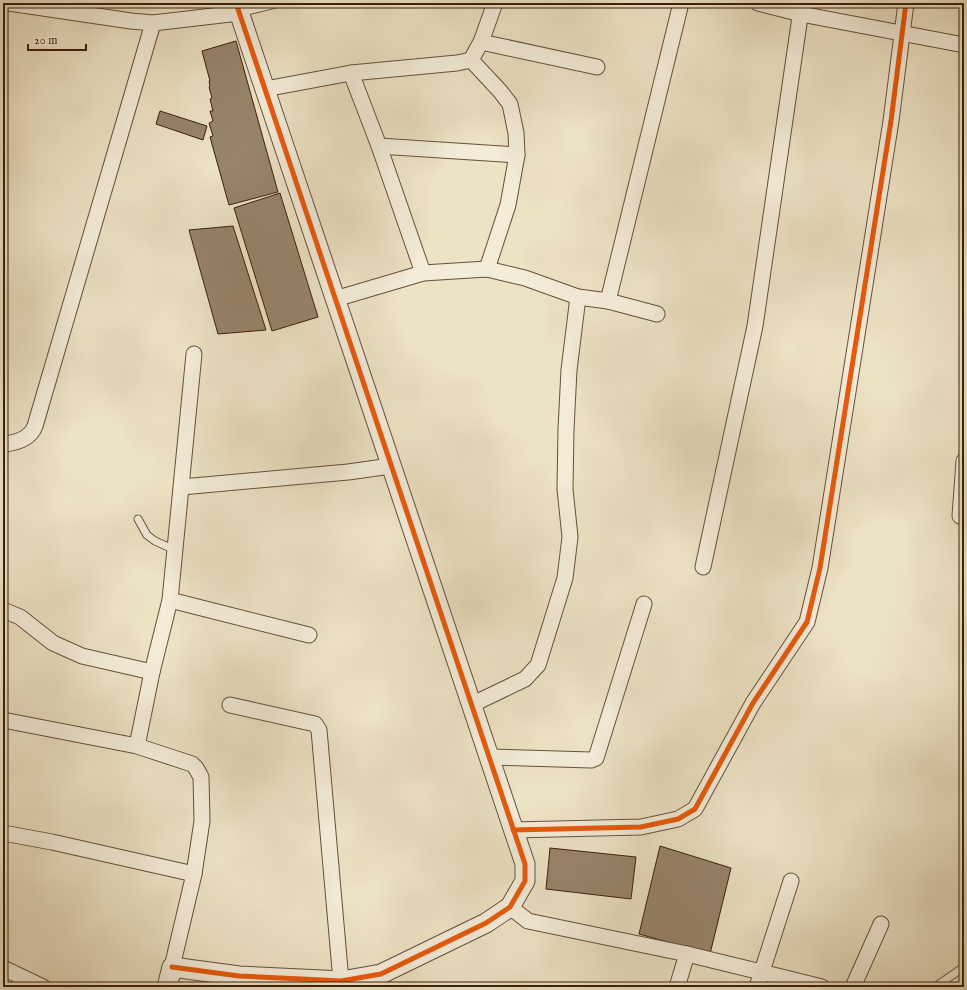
<svg xmlns="http://www.w3.org/2000/svg" width="967" height="990" viewBox="0 0 967 990" font-family="'IM FELL English',serif">
	<rect width="100%" height="100%" fill="#ece2c4"/>
	<filter id="stains"><feTurbulence type="fractalNoise" baseFrequency=".005" numOctaves="4"/><feColorMatrix values="0 0 0 0 .2 0 0 0 0 .09 0 0 0 0 .02 0 0 0 .5 -.17"/></filter>
	<radialGradient id="worn" r=".72"><stop offset=".6" stop-color="#630" stop-opacity="0"/><stop offset="1" stop-color="#630" stop-opacity=".3"/></radialGradient>
	<!-- building -->
	<g fill="#97846b" stroke="#3a1f0a">
		<polygon points="236,41 278,192 229,205 210,137 213,136 209,123 213,121 210,111 213,111 210,99 212,98 209,87 210,86 209,81 210,81 202,51"/>
		<polygon points="160,111 207,126 203,140 156,124"/>
		<polygon points="280,193 318,317 272,331 234,208"/>
		<polygon points="233,226 266,330 218,334 189,230"/>
		<polygon points="660,846 731,868 710,954 639,934"/>
		<polygon points="550,848 636,857 631,899 546,889"/>
	</g>
	<g fill="none" stroke-linecap="round" stroke-linejoin="round">
		<defs>
			<g id="service">
				<polyline points="239,13 280,3"/>
				<polyline points="138,519 147,535 155,541 175,550"/>
				<polyline points="935,987 964,967"/>
			</g>
			<g id="minor">
				<polyline points="9,3 131,21 153,23 239,13"/>
				<polyline points="758,3 801,14 964,45"/>
				<polyline points="481,42 597,67"/>
				<polyline points="471,60 500,91 510,104 516,133 517,155 508,205 487,269"/>
				<polyline points="351,73 379,146 423,273"/>
				<polyline points="265,89 351,73 457,63 471,60 481,42 495,3"/>
				<polyline points="379,146 517,155"/>
				<polyline points="335,299 423,273 487,269 525,278 578,297 608,301 657,314"/>
				<polyline points="608,301 681,3"/>
				<path d="M3 444C16 443 30 439 35 426L153 23"/>
				<polyline points="182,487 348,472 391,466"/>
				<polyline points="960,516 964,461"/>
				<polyline points="703,567 755,326 802,3"/>
				<polyline points="170,600 309,635"/>
				<polyline points="3,610 20,617 53,643 82,656 152,672"/>
				<polyline points="230,705 315,724 319,730 341,981"/>
				<polyline points="471,705 525,679 538,665 565,578 570,537 565,489 566,429 569,370 578,297"/>
				<polyline points="3,720 137,746 192,764 196,768 201,777 202,821 194,874 172,967"/>
				<polyline points="137,746 152,672 170,600 194,354"/>
				<polyline points="489,757 591,760 596,758 644,604"/>
				<polyline points="513,830 641,827 678,819 695,809 753,703 807,622 820,568 891,121 906,3"/>
				<polyline points="3,833 52,842 194,874"/>
				<polyline points="510,907 528,921 687,954 822,987"/>
				<polyline points="3,968 43,987"/>
				<polyline points="677,987 687,954"/>
				<polyline points="757,987 791,881"/>
				<polyline points="853,987 881,924"/>
			</g>
			<polyline id="tertiary" points="167,987 172,967 239,976 322,980 341,981 381,974 486,923 510,907 525,881 525,864 236,3"/>
		</defs>
		<!-- service casing -->
		<use href="#service" stroke="#665038" stroke-width="9"/>
		<!-- minor casing -->
		<use href="#minor" stroke="#665038" stroke-width="17"/>
		<!-- tertiary casing -->
		<use href="#tertiary" stroke="#665038" stroke-width="21"/>
		<!-- service -->
		<use href="#service" stroke="#f3ecd9" stroke-width="7"/>
		<!-- minor -->
		<use href="#minor" stroke="#f3ecd9" stroke-width="15"/>
		<!-- tertiary -->
		<use href="#tertiary" stroke="#f3ecd9" stroke-width="19"/>
		<defs>
			<g id="cycleway">
				<polyline points="513,830 641,827 678,819 695,809 753,703 807,622 820,568 891,121 906,3"/>
				<polyline points="172,967 239,976 322,980 341,981 381,974 486,923 510,907 525,881 525,864 236,3"/>
			</g>
		</defs>
		<!-- cycleway casing -->
		<use href="#cycleway" stroke="#f3ecd9" stroke-width="8"/>
		<!-- cycleway -->
		<use href="#cycleway" stroke="#e8590c" stroke-width="5"/>
	</g>
	<!-- margin -->
	<rect width="967" height="990" fill="none" stroke="#ece2c4" stroke-width="16"/>
	<rect x="4" y="4" width="959" height="982" fill="none" stroke="#3a1f0a" stroke-width="2"/>
	<rect x="8" y="8" width="951" height="974" fill="none" stroke="#3a1f0a"/>
	<!-- scale -->
	<path d="M28 44v6h58v-6" fill="none" stroke="#3a1f0a" stroke-width="2"/>
	<text x="34" y="44" font-size="12" fill="#3a1f0a" stroke="#f3ecd9" stroke-width="3" paint-order="stroke">20 m</text>
	<rect width="100%" height="100%" filter="url(#stains)"/>
	<rect width="100%" height="100%" fill="url(#worn)"/>
</svg>
